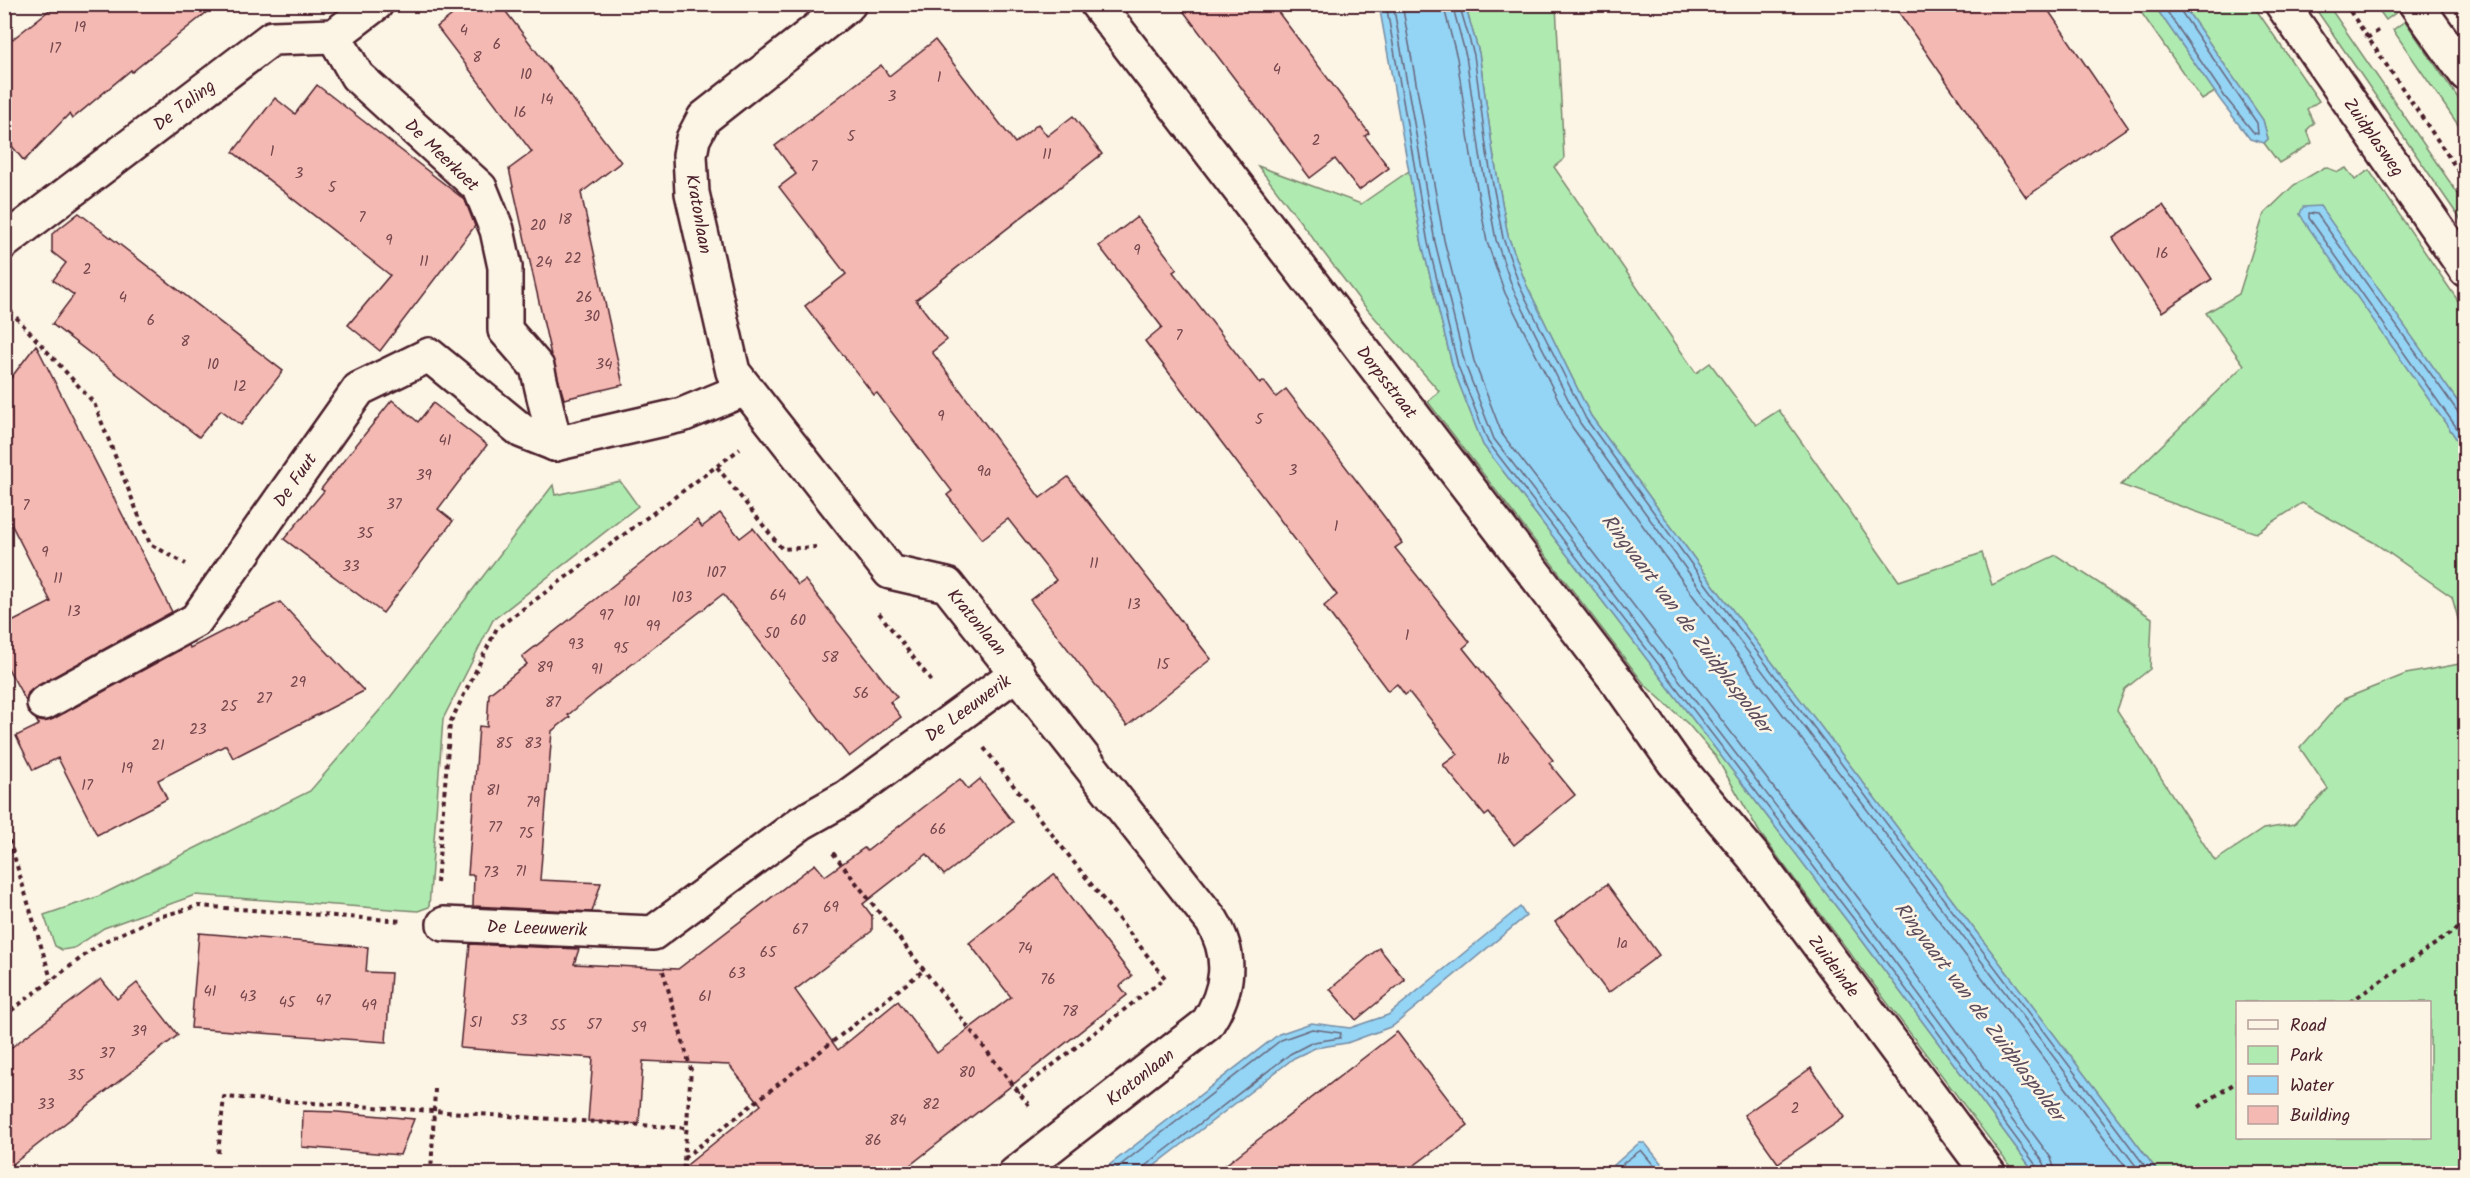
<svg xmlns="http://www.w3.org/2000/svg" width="2470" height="1178" viewBox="0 0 2470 1178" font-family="Kalam,sans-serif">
	<rect width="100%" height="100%" fill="#fcf5e5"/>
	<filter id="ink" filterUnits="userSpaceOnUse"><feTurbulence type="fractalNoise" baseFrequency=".0167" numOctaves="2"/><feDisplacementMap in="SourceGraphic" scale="12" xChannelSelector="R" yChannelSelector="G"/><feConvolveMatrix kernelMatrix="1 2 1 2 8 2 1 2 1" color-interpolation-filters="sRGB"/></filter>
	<g filter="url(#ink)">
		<!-- green -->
		<g fill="#afebb0" stroke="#7c856e" stroke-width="1.5" fill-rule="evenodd">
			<path d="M1465 5H1556L1564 159 1554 167 1696 373 1710 363 1756 425 1779 410 1899 581 1982 553 1992 585 2056 555 2152 618 2150 669 2125 689 2117 710 2215 861 2263 829 2294 824 2328 789 2300 748 2344 699 2406 674 2465 663V1173H2159L1712 583 1591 416 1526 284 1508 236 1493 152 1479 53ZM2238 1002H2430V1138H2238Z"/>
			<polygon points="2136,5 2154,5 2215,92 2202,100"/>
			<polygon points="2183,5 2253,5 2319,101 2307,109 2314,123 2307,130 2312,143 2279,163 2264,143 2268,139 2263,120"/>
			<polygon points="2313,5 2328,5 2465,204 2465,226"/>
			<polygon points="2375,5 2394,5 2398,11 2386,20"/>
			<polygon points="2405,21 2465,108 2465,135 2393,30"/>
			<polygon points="1258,166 1361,204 1409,171 1422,244 1453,368 1483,445 1861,939 2035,1173 2015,1173 1760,833 1716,757 1688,724 1645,685 1428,402 1439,391 1361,302"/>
			<polygon points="2325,167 2338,172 2346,168 2355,180 2369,170 2465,311 2465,412 2320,207 2300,214 2465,451 2465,625 2460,626 2452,597 2373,542 2302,503 2256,533 2121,485 2244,365 2206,313 2239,294 2264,214 2294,185"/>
			<polygon points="620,481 638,506 493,620 443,719 429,907 418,911 195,895 104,928 74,948 62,950 55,946 44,915 97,897 310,791 385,704 553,485 555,495"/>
		</g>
		<!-- water -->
		<g fill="#94d4f5" stroke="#768ca4" stroke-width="1.5">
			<polygon points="1379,5 1465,5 1479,53 1493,152 1508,236 1526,284 1591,416 1712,583 2159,1173 2035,1173 1861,939 1483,445 1453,368 1422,244"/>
			<polygon points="2154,5 2183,5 2263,120 2268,139 2264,143 2250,139 2221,101"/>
			<polygon points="2320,206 2465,412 2465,451 2304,221 2300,214 2303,207"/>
			<polygon points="1520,907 1526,916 1393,1026 1347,1043 1315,1048 1294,1058 1145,1173 1099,1173 1279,1034 1311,1023 1350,1028 1388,1015"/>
			<polygon points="1639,1143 1645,1143 1669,1173 1621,1173 1614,1165"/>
		</g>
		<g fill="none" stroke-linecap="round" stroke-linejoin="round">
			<!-- shore -->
			<g stroke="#68677c" stroke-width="1.5">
				<polyline points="1386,4 1428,243 1458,366 1488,442 1866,935 2038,1168 2039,1174"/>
				<polyline points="1393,4 1435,242 1465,364 1494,439 1872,931 2044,1163 2047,1174"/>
				<polyline points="1402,4 1444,240 1474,361 1502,434 1879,925 2051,1158 2056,1174"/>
				<polyline points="1443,4 1457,58 1471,155 1487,242 1505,293 1572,427 1694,597 2131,1174"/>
				<polyline points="1452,4 1466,56 1480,154 1496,240 1513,289 1580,423 1702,591 2142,1174"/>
				<polyline points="1459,4 1474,55 1487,153 1503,238 1520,287 1586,419 1708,587 2151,1174"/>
				<polyline points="2162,4 2225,97 2254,133 2258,134 2257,123 2180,10 2178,4"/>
				<polyline points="2466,415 2458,412 2317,214 2309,213 2309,218 2466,441"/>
				<polyline points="1109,1174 1281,1040 1312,1029 1341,1033 1340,1038 1313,1042 1290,1054 1145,1166 1142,1174"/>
				<polyline points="1625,1174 1623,1163 1641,1150 1661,1174"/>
			</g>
		</g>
		<!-- building -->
		<g fill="#f4b9b2" stroke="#4a1f2b" stroke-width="1.5">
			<polygon points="57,4 217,4 132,72 131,70 72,119 69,114 24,161 4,136 4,46"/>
			<polygon points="466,4 500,4 621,162 581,193 623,385 564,399 551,355 509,169 532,152 437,27"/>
			<polygon points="1178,4 1272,4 1369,133 1365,136 1389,168 1359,190 1335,159 1310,178"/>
			<polygon points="1893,4 2044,4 2128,127 2026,197"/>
			<polygon points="935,40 1015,143 1038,124 1047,136 1073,116 1102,154 916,300 947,340 932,352 1040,498 1068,477 1211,659 1127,726 1030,600 1056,580 1008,519 982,539 947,495 952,491 877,393 874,395 805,306 846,274 779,187 796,174 775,146 881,65 889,76"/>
			<polygon points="317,85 465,200 475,226 380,351 348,325 390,275 233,152 275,98 295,114"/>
			<polygon points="2163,205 2212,279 2162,312 2113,238"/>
			<polygon points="79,213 283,371 241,425 221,410 199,437 52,324 74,295 53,280 66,263 52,252 52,234"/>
			<polygon points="1137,217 1177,269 1173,272 1260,384 1264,381 1276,397 1286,389 1386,519 1402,543 1395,548 1470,642 1463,648 1553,760 1549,763 1575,795 1514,845 1489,813 1485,816 1443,765 1458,754 1409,692 1405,695 1397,684 1388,691 1324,606 1337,595 1145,341 1162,327 1099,246"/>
			<polygon points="36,345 172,612 35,687 28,693 26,701 4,661 4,626 51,602 4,510 4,387"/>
			<polygon points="392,400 418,422 433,403 487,445 438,509 453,521 383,613 284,539 324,491 321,489"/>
			<polygon points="720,513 740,538 753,528 798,585 805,580 897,697 890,702 901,717 849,757 723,594 596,692 568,715 570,717 552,731 540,880 601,883 592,912 473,906 474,875 468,875 479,726 487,727 489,694 527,664 522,657 620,580 697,520 702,527"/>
			<polygon points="280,602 364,691 233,758 226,745 158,780 167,799 97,835 58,758 33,770 16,736 39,725 36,720 44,722 53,719 189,645 190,648"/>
			<polygon points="960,779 968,789 980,779 1013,822 944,875 927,854 863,904 872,916 872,931 795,990 838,1050 898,1001 937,1053 1011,997 969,943 1054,874 1132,976 1120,986 1127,995 900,1173 677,1173 761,1105 729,1065 643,1061 639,1124 588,1121 593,1058 460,1048 470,944 579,949 574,964 678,969 815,864 825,876 864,848 867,851"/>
			<polygon points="1607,884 1659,955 1608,993 1555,922"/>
			<polygon points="199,933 368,947 366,972 391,973 386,1042 191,1028"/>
			<polygon points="1379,948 1405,980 1356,1020 1330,989"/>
			<polygon points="101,979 117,999 137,983 178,1035 4,1171 4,1053"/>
			<polygon points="1397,1032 1468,1125 1404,1173 1215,1173"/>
			<polygon points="1811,1068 1845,1117 1778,1163 1744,1115"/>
			<polygon points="303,1111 337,1112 414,1119 400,1155 302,1147"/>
		</g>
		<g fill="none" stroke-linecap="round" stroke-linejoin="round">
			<defs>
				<g id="street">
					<path d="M849 4 704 118 693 139 690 155 692 193 733 372 890 572 947 585 1212 921C1233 956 1229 990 1207 1024L1015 1174"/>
					<polyline points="1097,4 1620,685 1674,762 1753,856 1989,1174"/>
					<polyline points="2416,4 2466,74"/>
					<polyline points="334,36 357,76 480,188 497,230 505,267 505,330 537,367 555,444"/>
					<polyline points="4,242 272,38 334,36 376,4"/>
					<polyline points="555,444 682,415 745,389"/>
					<polyline points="44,703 196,620 359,389 429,355 522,431 555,444"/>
					<polyline points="444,924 653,933 801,823 847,797 1018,672"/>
				</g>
				<polyline id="secondary" points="2282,4 2466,270"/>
			</defs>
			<!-- street casing -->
			<use href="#street" stroke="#4a1f2b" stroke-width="38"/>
			<!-- secondary casing -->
			<use href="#secondary" stroke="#4a1f2b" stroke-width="38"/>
			<!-- path -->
			<g stroke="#4a1f2b" stroke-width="4" stroke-dasharray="4.5 4.5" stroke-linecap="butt">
				<polyline points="2345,4 2466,182"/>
				<polyline points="2367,38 2381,29"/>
				<polyline points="4,304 94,403 150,544 186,564"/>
				<polyline points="717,467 782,549 816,547"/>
				<polyline points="879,613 933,683"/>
				<polyline points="984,748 1165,978 1018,1092"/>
				<polyline points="4,823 51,979"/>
				<polyline points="833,853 1031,1108"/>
				<polyline points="437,883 450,723 497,628 740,449"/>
				<polyline points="663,971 691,1070 683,1174"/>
				<polyline points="2350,1002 2466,923"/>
				<polyline points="4,1016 101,943 155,918 198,906 403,921"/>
				<polyline points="2199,1107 2238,1081"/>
				<polyline points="218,1153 224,1097 686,1128"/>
				<polyline points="684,1158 924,970"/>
				<polyline points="431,1174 435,1089"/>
			</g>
			<!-- street -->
			<use href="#street" stroke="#fcf5e5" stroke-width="33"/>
			<!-- secondary -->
			<use href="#secondary" stroke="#fcf5e5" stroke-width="33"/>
		</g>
	</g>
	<g text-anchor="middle" stroke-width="5" stroke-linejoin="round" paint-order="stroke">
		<!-- number labels -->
		<g font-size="15" fill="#74464d">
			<text x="80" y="32">19</text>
			<text x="464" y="35">4</text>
			<text x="497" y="49">6</text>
			<text x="55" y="53">17</text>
			<text x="477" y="62">8</text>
			<text x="1277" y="74">4</text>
			<text x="526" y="79">10</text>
			<text x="939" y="82">1</text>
			<text x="892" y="101">3</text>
			<text x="547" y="104">14</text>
			<text x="520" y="117">16</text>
			<text x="851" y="141">5</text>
			<text x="1316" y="145">2</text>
			<text x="272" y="156">1</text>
			<text x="1047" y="159">11</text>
			<text x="814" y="171">7</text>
			<text x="299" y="178">3</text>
			<text x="332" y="192">5</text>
			<text x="362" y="222">7</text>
			<text x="565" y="224">18</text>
			<text x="538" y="230">20</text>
			<text x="389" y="245">9</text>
			<text x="1137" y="255">9</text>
			<text x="2162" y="258">16</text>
			<text x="573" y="263">22</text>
			<text x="424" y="266">11</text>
			<text x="544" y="267">24</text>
			<text x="87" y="274">2</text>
			<text x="123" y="302">4</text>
			<text x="584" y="302">26</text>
			<text x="592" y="321">30</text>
			<text x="151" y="325">6</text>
			<text x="1179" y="340">7</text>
			<text x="185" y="346">8</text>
			<text x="213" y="369">10</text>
			<text x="604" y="369">34</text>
			<text x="240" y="391">12</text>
			<text x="941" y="421">9</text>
			<text x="1259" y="424">5</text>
			<text x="445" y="445">41</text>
			<text x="1293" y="475">3</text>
			<text x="984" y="476">9a</text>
			<text x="424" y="480">39</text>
			<text x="394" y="509">37</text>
			<text x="26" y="510">7</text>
			<text x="1336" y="531">1</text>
			<text x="365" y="538">35</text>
			<text x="45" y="557">9</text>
			<text x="1094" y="568">11</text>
			<text x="351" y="571">33</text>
			<text x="716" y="577">107</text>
			<text x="58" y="583">11</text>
			<text x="778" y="600">64</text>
			<text x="682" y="602">103</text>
			<text x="632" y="606">101</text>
			<text x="1134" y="609">13</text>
			<text x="74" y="616">13</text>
			<text x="606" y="620">97</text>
			<text x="798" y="625">60</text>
			<text x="653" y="631">99</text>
			<text x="772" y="638">50</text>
			<text x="1407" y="640">1</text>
			<text x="576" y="649">93</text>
			<text x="621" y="653">95</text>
			<text x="830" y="662">58</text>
			<text x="1163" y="669">15</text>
			<text x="545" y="672">89</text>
			<text x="597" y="674">91</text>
			<text x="298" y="687">29</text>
			<text x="861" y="698">56</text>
			<text x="264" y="703">27</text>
			<text x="553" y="707">87</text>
			<text x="229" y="711">25</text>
			<text x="198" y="734">23</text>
			<text x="504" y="748">85</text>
			<text x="533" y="748">83</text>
			<text x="158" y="750">21</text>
			<text x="1503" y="764">1b</text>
			<text x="127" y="773">19</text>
			<text x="87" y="790">17</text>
			<text x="493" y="795">81</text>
			<text x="533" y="807">79</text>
			<text x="495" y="832">77</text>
			<text x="938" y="834">66</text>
			<text x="526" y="838">75</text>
			<text x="521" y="876">71</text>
			<text x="491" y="877">73</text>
			<text x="831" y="912">69</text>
			<text x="800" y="934">67</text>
			<text x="1622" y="948">1a</text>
			<text x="1025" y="953">74</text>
			<text x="768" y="957">65</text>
			<text x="737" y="978">63</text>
			<text x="1048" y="984">76</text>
			<text x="210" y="996">41</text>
			<text x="248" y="1001">43</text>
			<text x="705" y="1001">61</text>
			<text x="323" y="1005">47</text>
			<text x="287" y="1007">45</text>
			<text x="369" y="1010">49</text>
			<text x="1070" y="1016">78</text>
			<text x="519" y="1025">53</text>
			<text x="476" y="1027">51</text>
			<text x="594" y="1029">57</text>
			<text x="558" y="1030">55</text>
			<text x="639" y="1032">59</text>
			<text x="139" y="1036">39</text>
			<text x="107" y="1058">37</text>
			<text x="967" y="1077">80</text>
			<text x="76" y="1080">35</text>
			<text x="46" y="1109">33</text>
			<text x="931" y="1109">82</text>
			<text x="1795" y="1113">2</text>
			<text x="898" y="1125">84</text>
			<text x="873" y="1145">86</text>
		</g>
		<!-- street labels -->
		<g font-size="18" fill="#4a1f2b" stroke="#fcf5e5">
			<text transform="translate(184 105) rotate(-37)" y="6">De Taling</text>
			<text transform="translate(2374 137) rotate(55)" y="6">Zuidplasweg</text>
			<text transform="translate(442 155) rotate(44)" y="6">De Meerkoet</text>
			<text transform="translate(699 214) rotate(80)" y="6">Kratonlaan</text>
			<text transform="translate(1387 382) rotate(52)" y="6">Dorpsstraat</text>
			<text transform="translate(295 480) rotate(-55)" y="6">De Fuut</text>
			<text transform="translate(977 622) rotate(50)" y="6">Kratonlaan</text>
			<text transform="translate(968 708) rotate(-36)" y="6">De Leeuwerik</text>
			<text transform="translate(537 928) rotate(2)" y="6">De Leeuwerik</text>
			<text transform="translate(1834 966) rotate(53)" y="6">Zuideinde</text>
			<text transform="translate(1140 1077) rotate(-38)" y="6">Kratonlaan</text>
		</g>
		<!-- water labels -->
		<g font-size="20" font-style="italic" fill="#5c4c5e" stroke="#fcf5e5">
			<text transform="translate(1687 623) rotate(53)" y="7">Ringvaart van de Zuidplaspolder</text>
			<text transform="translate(1980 1011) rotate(53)" y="7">Ringvaart van de Zuidplaspolder</text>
		</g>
	</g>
	<!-- margin -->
	<rect width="2470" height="1178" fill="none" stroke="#fcf5e5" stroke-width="24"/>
	<rect x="12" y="12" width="2446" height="1154" fill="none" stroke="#4a1f2b" stroke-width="2" filter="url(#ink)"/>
	<!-- legend -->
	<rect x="2236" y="1001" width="195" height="138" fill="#fcf5e5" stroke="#b59f9b" stroke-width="1.5"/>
	<rect x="2248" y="1020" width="30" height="9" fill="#fcf5e5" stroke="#b59f9b" stroke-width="1.5"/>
	<text x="2290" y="1031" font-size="18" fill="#4a1f2b">Road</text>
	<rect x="2248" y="1046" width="30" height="18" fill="#afebb0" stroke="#b59f9b" stroke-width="1.5"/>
	<text x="2290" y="1061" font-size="18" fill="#4a1f2b">Park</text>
	<rect x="2248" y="1076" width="30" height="18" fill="#94d4f5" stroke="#b59f9b" stroke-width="1.5"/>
	<text x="2290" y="1091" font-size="18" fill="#4a1f2b">Water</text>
	<rect x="2248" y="1106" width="30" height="18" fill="#f4b9b2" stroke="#b59f9b" stroke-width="1.5"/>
	<text x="2290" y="1121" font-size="18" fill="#4a1f2b">Building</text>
</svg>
